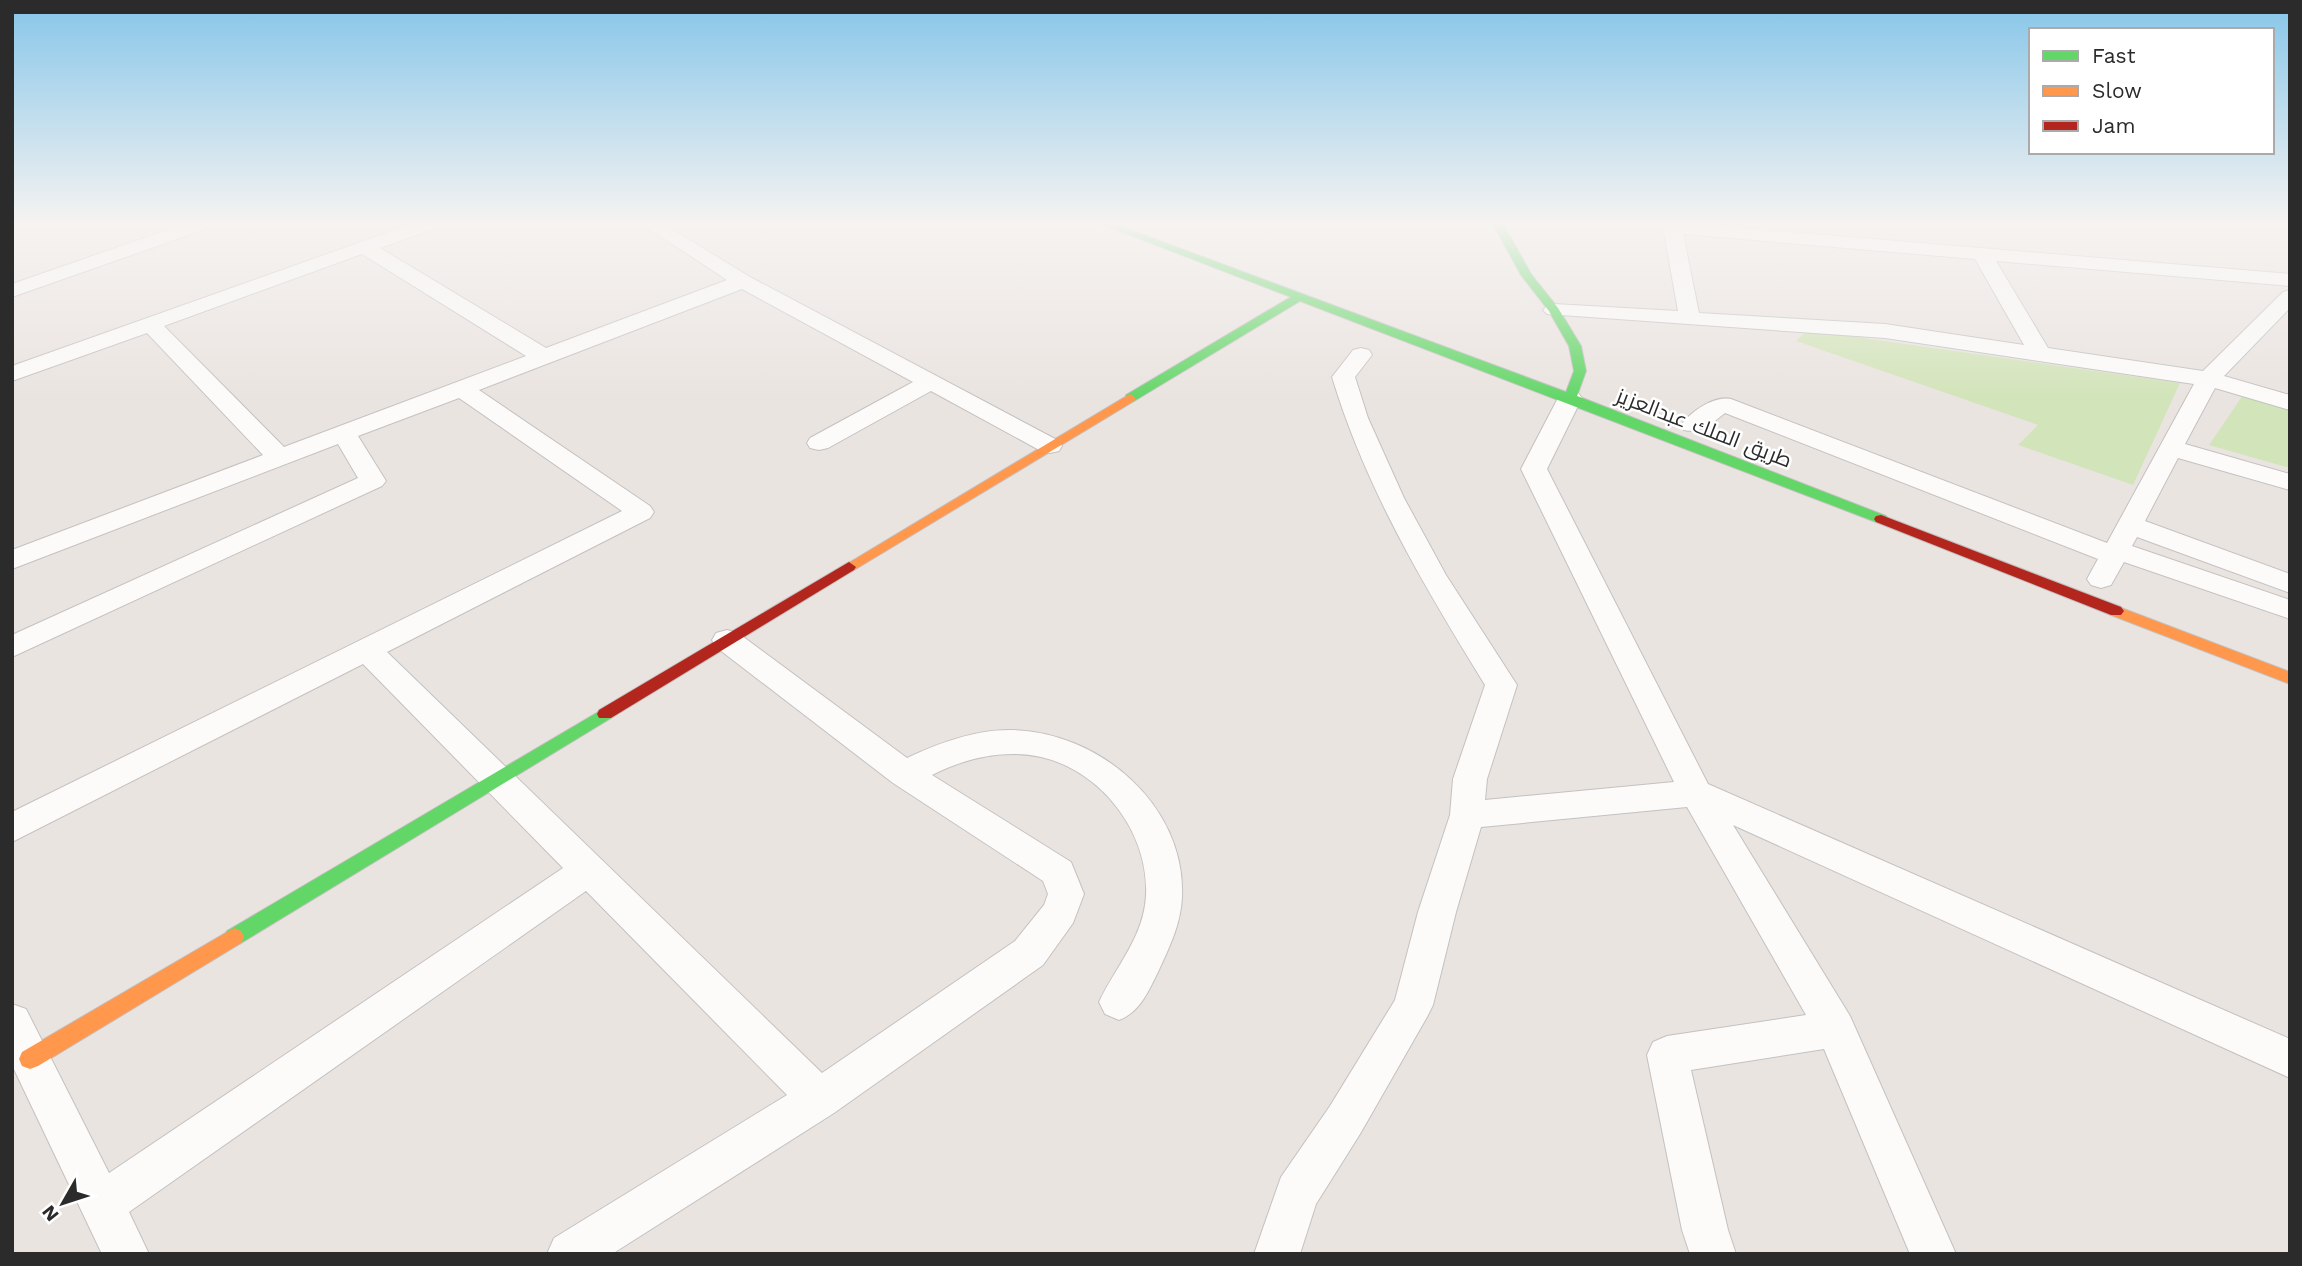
<svg xmlns="http://www.w3.org/2000/svg" width="2302" height="1266" viewBox="0 0 2302 1266" font-family="'Work Sans',Cairo,sans-serif">
	<rect width="100%" height="100%" fill="#eae4e0"/>
	<!-- green -->
	<g fill="#d2e4b9">
		<polygon points="1807,330 2180,383 2133,485 2018,445 2038,425 1796,341"/>
		<polygon points="2243,395 2290,410 2290,468 2209,445"/>
	</g>
	<g fill="none" stroke-linecap="round" stroke-linejoin="round">
		<defs>
			<g id="street">
				<polygon points="190,222 216,222 214,226 12,297 12,284"/>
				<path d="M417 222H443L441 226 380 248 546 348 727 280 639 222H660L750 277 1059 441 1062 446 1059 451 1050 453 1041 451 931 391 828 448 819 450 810 448 807 443 810 438 913 382 742 289 479 390 650 506 654 512 650 518 387 652 822 1073 1015 941 1044 905 1048 894 1043 881 893 783 716 647 712 640 716 633 727 630 738 633 907 758C939 743 974 730 1009 730 1097 730 1186 804 1182 897 1181 924 1169 948 1158 972 1148 992 1140 1012 1119 1020L1105 1014 1099 1002C1116 966 1144 937 1146 895 1149 833 1102 771 1041 757 1003 749 966 758 932 775L1071 862 1084 894 1073 923 1043 965 834 1113 612 1254H547L554 1238 787 1095 586 891 129 1212 149 1254H102L12 1065V1004L26 1009 109 1173 563 868 363 664 12 842V812L622 511 459 398 358 436 386 481 382 486 12 657V635L358 478 338 444 12 569V550L263 455 147 333 12 381V366ZM362 254 526 356 284 447 164 326Z"/>
				<path d="M1671 222 2290 274V286L1996 261 2048 348 2203 371 2283 292 2290 290V308L2224 376 2290 395V410L2215 388 2185 444 2290 474V490L2178 458 2145 521 2290 574V593L2137 537 2132 546 2290 600V619L2124 562 2111 585 2101 588 2091 585 2087 579 2098 559 1725 413C1712 423 1701 434 1684 430L1681 425C1691 411 1715 395 1731 399L2107 543 2194 384 1885 338 1547 314 1543 310 1547 306 1554 304 1678 311 1663 227ZM1683 234 1975 259 2024 345 1885 324 1699 313Z"/>
				<path d="M1361 348 1369 350 1372 355 1355 377 1368 418 1404 498 1446 575 1517 685 1487 779 1485 800 1674 782 1521 469 1558 398 1562 393H1578L1582 398 1547 469 1708 784 2290 1039V1078L1733 825 1850 1016 1956 1254H1910L1824 1049 1691 1070 1728 1230 1736 1254H1690L1682 1230 1647 1055 1653 1042 1667 1036 1806 1015 1687 807 1481 827 1456 912 1433 1005 1427 1017 1360 1134 1316 1204 1300 1254H1254L1281 1177 1330 1106 1395 1000 1418 912 1450 815 1453 779 1485 685C1424 586 1366 489 1332 377L1353 350Z"/>
			</g>
			<g id="fast">
				<polygon points="1096,222 1109,222 1566,392 1574,371 1569,346 1549,311 1521,275 1492,222 1502,222 1531,274 1558,308 1581,346 1586,371 1577,396 1886,516 1888,519 1886,522 1876,522 1300,301 1134,401 1126,401 1126,395 1291,297"/>
				<polygon points="605,708 611,710 613,714 611,718 241,943 234,946 227,943 224,937 227,931"/>
			</g>
			<g id="slow">
				<polygon points="1130,394 1136,398 1134,401 854,570 849,572 842,567"/>
				<polygon points="2116,606 2290,672 2290,684 2111,615 2108,611 2111,607"/>
				<polygon points="234,928 241,931 244,937 241,943 38,1066 30,1069 22,1066 19,1059 22,1052"/>
			</g>
			<g id="jam">
				<polygon points="1881,515 2121,607 2124,611 2121,615 2111,615 1876,522 1874,519 1876,516"/>
				<polygon points="849,562 856,567 854,570 611,718 599,718 597,714 599,710"/>
			</g>
		</defs>
		<!-- street casing -->
		<use href="#street" stroke="#c3c1c1" stroke-width="2"/>
		<!-- fast casing -->
		<use href="#fast" stroke="#c3c1c1" stroke-width="2"/>
		<!-- slow casing -->
		<use href="#slow" stroke="#c3c1c1" stroke-width="2"/>
		<!-- jam casing -->
		<use href="#jam" stroke="#c3c1c1" stroke-width="2"/>
		<!-- street -->
		<use href="#street" fill="#fcfbfa" fill-rule="evenodd"/>
		<!-- fast -->
		<use href="#fast" fill="#63d668" fill-rule="evenodd"/>
		<!-- slow -->
		<use href="#slow" fill="#ff974d" fill-rule="evenodd"/>
		<!-- jam -->
		<use href="#jam" fill="#b3261e" fill-rule="evenodd"/>
	</g>
	<!-- sky -->
	<linearGradient id="sky" x2="0" y2="1"><stop stop-color="#86c6e9"/><stop offset="0.56" stop-color="#f6f3f1"/><stop offset="1" stop-color="#f6f3f1" stop-opacity="0"/></linearGradient>
	<rect width="2302" height="399" fill="url(#sky)"/>
	<g text-anchor="middle" stroke-width="5" stroke-linejoin="round" paint-order="stroke">
		<!-- street labels -->
		<g font-size="21" fill="#2b2b2b" stroke="#fff">
			<text transform="translate(1704 428) rotate(21)" y="7">طريق الملك عبدالعزيز</text>
		</g>
	</g>
	<!-- border -->
	<rect width="2302" height="1266" fill="none" stroke="#2b2b2b" stroke-width="28"/>
	<!-- legend -->
	<rect x="2029" y="28" width="245" height="126" fill="#ffffff" stroke="#aaaaaa" stroke-width="2"/>
	<rect x="2043" y="51" width="35" height="10" fill="#63d668" stroke="#aaaaaa" stroke-width="2"/>
	<text x="2092" y="63" font-size="21" fill="#2b2b2b">Fast</text>
	<rect x="2043" y="86" width="35" height="10" fill="#ff974d" stroke="#aaaaaa" stroke-width="2"/>
	<text x="2092" y="98" font-size="21" fill="#2b2b2b">Slow</text>
	<rect x="2043" y="121" width="35" height="10" fill="#b3261e" stroke="#aaaaaa" stroke-width="2"/>
	<text x="2092" y="133" font-size="21" fill="#2b2b2b">Jam</text>
	<!-- north arrow -->
	<g transform="translate(63 1203) rotate(231)" stroke="#ffffff" stroke-width="5" paint-order="stroke">
	<path d="M0-5L12 26L0 18L-12 26Z" fill="#2b2b2b"/>
	<text y="-10" font-size="19" font-weight="bold" text-anchor="middle" fill="#2b2b2b">N</text>
	</g>
</svg>
